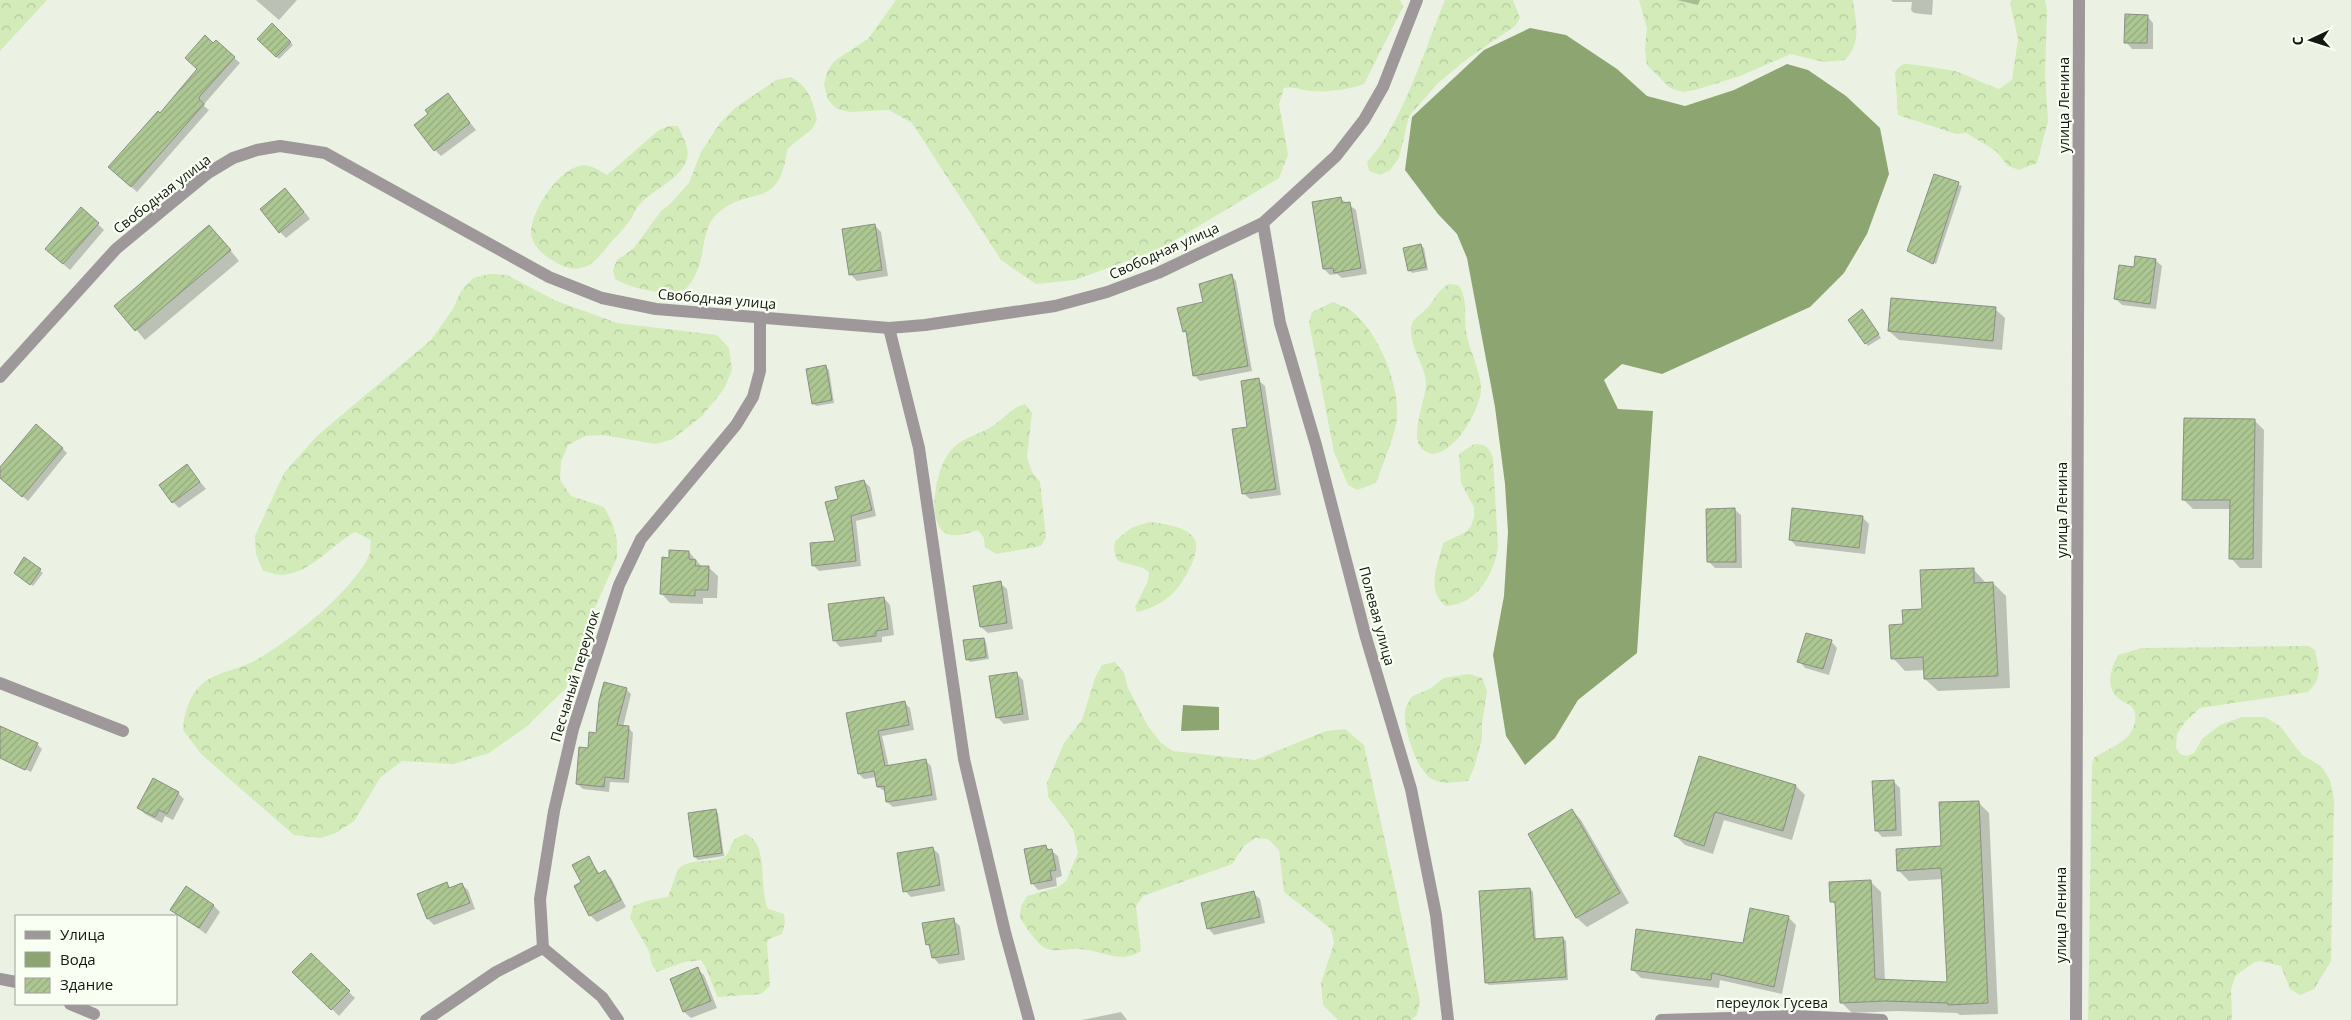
<svg xmlns="http://www.w3.org/2000/svg" width="2351" height="1020" viewBox="0 0 2351 1020" font-family="'Open Sans',sans-serif">
	<defs>
		<pattern id="forest-crowns" width="20" height="18" patternUnits="userSpaceOnUse" patternTransform="scale(1.25)"><rect width="20" height="18" fill="#d2ebb8"/><path d="M2 6a3 3 0 1 1 6 0M12 15a3 3 0 1 1 6 0" fill="none" stroke="#b3c99d"/></pattern>
		<pattern id="building-hatch" width="6" height="6" patternUnits="userSpaceOnUse" patternTransform="scale(1.25)"><rect width="6" height="6" fill="#adc792"/><path d="M-1 1l2-2M0 6l6-6M5 7l2-2" fill="none" stroke="#94aa7d"/></pattern>
	</defs>
	<rect width="100%" height="100%" fill="#ebf2e4"/>
	<!-- forest -->
	<g fill="url(#forest-crowns)">
		<polygon points="0,0 47,0 0,51"/>
		<path d="M896 0H1400L1403 7 1364 84C1346 90 1330 92 1312 91 1300 91 1298 86 1284 88L1279 104 1288 155 1279 178 1162 248 1075 280 1036 284 1001 260 912 123 889 110 850 112 837 109 828 100 824 85 827 72 834 61 868 39Z"/>
		<path d="M1445 0H1513L1520 18 1515 26 1467 59 1438 83 1409 116 1399 158 1390 170 1380 175 1369 171 1367 162C1402 125 1425 48 1445 0Z"/>
		<path d="M1639 0H1853C1856 23 1862 42 1845 60L1824 62 1791 54 1740 76 1695 90 1683 92 1670 88 1647 65 1645 49 1647 28Z"/>
		<path d="M2012 0H2045L2047 10 2045 75 2048 121 2037 163 2019 170 2008 166 1996 151 1966 133 1956 134 1898 115 1895 72C1897 69 1901 65 1904 64 1908 63 1950 70 1955 71 1970 76 1984 84 1999 89L2012 80 2018 39 2010 3Z"/>
		<path d="M791 77C809 87 813 101 817 120L812 129 787 149C780 214 747 183 715 216 705 226 704 246 701 259 698 271 693 281 685 290 663 294 636 291 615 279L613 270 617 260 633 249 661 211 669 205 689 183 701 152 720 123 735 108 776 80Z"/>
		<path d="M669 126H678C682 136 690 148 687 159 680 180 655 188 641 203 636 207 634 214 631 219 625 227 618 235 611 242 594 264 581 279 552 260 542 255 530 242 531 230 533 209 557 172 579 166 589 163 598 170 607 175L659 130Z"/>
		<path d="M490 274 507 275 554 300 617 323 717 335 729 348 732 370 724 389 702 416 673 439 656 444 603 435 585 436 568 445 561 462 560 480 571 496 604 507 612 522 617 540V558L592 614 566 688 526 727 489 753 453 764 402 761 380 778 354 821 336 833 321 838 294 835 202 755 183 730C184 713 189 695 203 683 218 671 239 670 256 660 291 640 349 594 368 558 371 553 370 546 371 540L355 532C331 545 311 573 282 575 276 575 269 572 263 571L256 554 255 536 284 473 318 435 431 340 453 309 461 291 473 278Z"/>
		<path d="M1449 284 1458 285C1469 298 1463 319 1467 336 1470 352 1480 370 1481 387 1483 407 1448 469 1423 450 1408 439 1426 399 1426 384 1426 376 1423 369 1420 362 1416 351 1405 329 1415 319 1420 314 1424 312 1429 306 1435 298 1439 289 1449 284Z"/>
		<path d="M1333 302C1339 305 1348 307 1353 312 1379 334 1399 383 1397 417 1396 434 1382 466 1376 483L1357 490 1348 485 1334 452 1309 323 1312 312Z"/>
		<path d="M1025 404 1032 413 1027 457 1032 472 1040 482 1046 537 1041 546 996 554 985 547 984 538 978 530C968 533 954 539 944 532 926 519 937 471 947 456 959 436 978 437 994 425 1006 417 1011 408 1025 404Z"/>
		<path d="M1474 444C1486 444 1489 447 1493 458L1498 548C1493 576 1477 604 1446 606 1425 590 1438 566 1443 543L1466 532 1471 526 1474 517V507L1461 483 1459 454Z"/>
		<path d="M1149 522C1162 523 1189 527 1195 540 1201 553 1183 583 1174 592 1164 603 1150 609 1137 612L1135 607 1148 581 1149 572C1140 564 1128 566 1117 560L1114 550 1115 541 1131 528Z"/>
		<path d="M2309 646 2315 650C2319 670 2323 676 2308 692L2200 708 2185 722 2177 734 2176 748 2180 754 2187 756 2194 753 2202 739 2220 725 2242 717H2265L2280 726 2302 755 2321 766 2330 780 2334 800 2331 961 2314 989 2300 995 2290 989 2281 966 2261 961 2255 962 2236 975 2231 989 2232 1020H2088L2092 764 2094 758C2104 751 2122 744 2129 735 2135 727 2139 714 2131 706 2127 703 2122 702 2118 698 2105 687 2111 668 2118 655L2142 648Z"/>
		<path d="M1115 662 1124 673 1128 688 1148 726 1161 743 1173 751 1255 760 1326 731 1345 729 1364 745 1420 1001 1417 1015 1411 1020H1338L1323 1005 1321 983 1334 943 1331 929 1284 892 1279 850 1268 839 1255 838 1244 846 1232 864 1143 896 1136 906 1141 951C1120 964 1103 951 1080 949 1070 948 1055 953 1045 948 1035 942 1027 928 1020 918L1021 906 1027 896 1058 887 1066 881 1078 853 1073 829 1048 797 1047 783 1064 743 1082 720 1095 678 1102 665Z"/>
		<path d="M1469 674 1482 678 1487 691 1482 724V739L1474 768 1468 781C1456 782 1446 785 1434 780 1417 773 1403 729 1405 712 1405 707 1409 702 1411 697L1431 688 1444 678Z"/>
		<path d="M745 834C770 843 758 887 768 909L784 914 785 923 782 934 769 939 767 943 770 986 761 994 718 997C711 984 709 971 701 960L684 962 657 972 652 965 649 951 630 918 633 906 646 901 668 897 678 869C692 857 710 864 724 857 730 853 730 845 734 840 737 837 742 836 745 834Z"/>
	</g>
	<!-- water -->
	<g fill="#8ca571">
		<polygon points="1530,28 1566,35 1617,69 1647,96 1685,106 1734,90 1787,64 1808,70 1846,96 1880,128 1889,174 1867,234 1844,273 1810,307 1662,374 1622,364 1604,380 1618,409 1653,411 1637,653 1578,700 1555,738 1525,765 1506,736 1493,655 1504,596 1508,532 1505,484 1495,407 1467,258 1457,234 1438,214 1405,170 1412,117 1484,50"/>
		<polygon points="1183,705 1219,707 1219,730 1181,731"/>
	</g>
	<!-- shadow -->
	<g fill="#0003">
		<polygon points="256,0 297,0 279,20"/>
		<polygon points="1677,0 1700,0 1698,5"/>
		<polygon points="1891,0 1933,0 1932,15 1914,13 1911,10 1912,2 1893,2"/>
		<polygon points="2147,16 2153,23 2153,49 2132,49 2126,42"/>
		<polygon points="272,25 293,45 279,59 259,39"/>
		<polygon points="216,41 240,63 206,102 204,106 209,110 137,192 116,173 199,70"/>
		<polygon points="447,94 476,130 441,156 435,150 430,114"/>
		<polygon points="1935,175 1962,186 1936,264 1910,251"/>
		<polygon points="292,196 310,219 286,238 280,232"/>
		<polygon points="1340,198 1356,210 1367,274 1342,278 1337,274 1330,275 1324,269"/>
		<polygon points="98,224 104,230 70,270 53,255"/>
		<polygon points="875,226 881,232 888,276 857,281 850,274"/>
		<polygon points="219,236 239,261 145,340 116,306"/>
		<polygon points="1421,245 1424,248 1428,270 1412,273 1409,270"/>
		<polygon points="2155,260 2162,266 2156,309 2122,305 2115,298 2135,268"/>
		<polygon points="1231,275 1236,281 1252,371 1200,381 1194,375 1188,335 1184,331 1205,302"/>
		<polygon points="1995,309 2005,318 2002,350 1899,340 1889,331"/>
		<polygon points="1865,314 1881,338 1868,346 1850,320"/>
		<polygon points="826,367 829,370 834,403 816,406 813,403"/>
		<polygon points="1258,380 1265,386 1281,495 1250,499 1243,493 1248,428"/>
		<polygon points="2254,420 2264,430 2262,568 2240,568 2231,558 2231,509 2193,509 2183,499"/>
		<polygon points="62,448 67,453 28,501 0,477 0,469"/>
		<polygon points="187,466 206,489 179,508 173,502"/>
		<polygon points="864,481 870,487 876,516 856,521 861,566 819,571 814,566 836,542 839,500"/>
		<polygon points="1734,509 1741,515 1742,568 1715,568 1709,562"/>
		<polygon points="1862,517 1869,524 1865,554 1796,546 1790,539"/>
		<polygon points="689,552 702,567 709,568 718,576 717,598 703,598 703,604 670,603 662,594 670,559"/>
		<polygon points="25,559 43,573 33,586 18,575"/>
		<polygon points="1973,569 1986,583 1993,583 2006,596 2010,688 1938,691 1925,679 1925,670 1905,671 1893,658 1904,626"/>
		<polygon points="1000,583 1007,589 1013,629 988,633 981,627"/>
		<polygon points="884,598 890,605 894,635 882,637 882,642 840,647 834,640"/>
		<polygon points="984,639 986,642 989,659 970,662 967,659"/>
		<polygon points="1831,641 1837,648 1829,675 1805,668 1799,661"/>
		<polygon points="1016,673 1023,680 1029,720 1004,724 997,717"/>
		<polygon points="626,689 631,694 623,727 628,727 633,733 629,783 610,782 609,792 583,789 577,784 589,750"/>
		<polygon points="905,703 910,708 914,730 882,736 889,767 926,761 931,766 937,800 893,807 887,802 886,792 878,787 877,777 864,779 859,774 847,714"/>
		<polygon points="0,727 37,744 42,749 31,772 0,757"/>
		<polygon points="1700,758 1796,786 1805,795 1792,840 1724,820 1713,854 1685,845 1676,836"/>
		<polygon points="1893,781 1900,788 1902,836 1882,837 1876,830"/>
		<polygon points="178,793 184,799 173,820 165,816 162,823 145,814 139,808"/>
		<polygon points="1978,802 1989,813 1998,1014 1960,1015 1957,1013 1897,1011 1852,1013 1841,1002 1836,906 1832,901 1870,881 1881,892 1885,981 1948,983 1943,879 1909,881 1898,870 1942,847"/>
		<polygon points="715,810 718,813 724,856 698,860 695,857"/>
		<polygon points="1572,810 1581,820 1629,903 1587,927 1577,918 1530,835"/>
		<polygon points="1045,846 1058,856 1062,876 1056,878 1057,886 1038,890 1032,883"/>
		<polygon points="932,848 939,854 945,891 911,897 905,891"/>
		<polygon points="588,857 600,874 605,872 611,878 626,907 597,922 590,915 582,883"/>
		<polygon points="446,884 451,888 461,884 468,890 475,909 434,925 428,919"/>
		<polygon points="1530,889 1533,892 1536,940 1563,938 1566,941 1568,980 1489,985 1486,982"/>
		<polygon points="1253,893 1260,899 1265,923 1214,935 1208,928"/>
		<polygon points="214,906 220,912 206,934 172,909"/>
		<polygon points="1788,917 1796,925 1782,994 1720,980 1719,988 1641,978 1632,969 1744,944"/>
		<polygon points="953,920 960,926 965,960 939,964 933,957 931,949 927,944"/>
		<polygon points="311,955 355,998 339,1016 294,972"/>
		<polygon points="697,969 704,975 717,1008 691,1018 684,1012 671,979"/>
		<polygon points="1121,1012 1127,1020 1082,1020"/>
	</g>
	<!-- building -->
	<g fill="url(#building-hatch)" stroke="#899083">
		<polygon points="2125,14 2148,15 2147,43 2124,43"/>
		<polygon points="272,23 291,42 276,57 257,39"/>
		<polygon points="205,35 213,43 216,40 235,57 200,96 199,99 204,104 131,187 108,167 158,111 160,113 197,69 185,58"/>
		<polygon points="448,93 470,123 434,151 414,125 428,114 425,110"/>
		<polygon points="1934,174 1959,182 1933,264 1907,251"/>
		<polygon points="285,188 304,212 279,233 260,209"/>
		<polygon points="1341,197 1342,203 1350,202 1361,268 1334,273 1333,268 1323,269 1312,202"/>
		<polygon points="81,207 99,223 63,264 45,249"/>
		<polygon points="875,224 882,270 849,275 842,229"/>
		<polygon points="209,225 231,250 135,331 114,306"/>
		<polygon points="1421,244 1426,267 1408,271 1403,248"/>
		<polygon points="2135,256 2156,259 2150,304 2114,299 2119,265 2134,267"/>
		<polygon points="1232,274 1248,366 1193,376 1186,331 1183,332 1177,308 1203,302 1199,284"/>
		<polygon points="1891,298 1996,307 1993,341 1888,331"/>
		<polygon points="1862,309 1879,334 1865,344 1848,320"/>
		<polygon points="826,365 832,400 812,404 806,369"/>
		<polygon points="1259,378 1276,489 1242,494 1232,429 1247,427 1241,381"/>
		<polygon points="2184,418 2255,419 2253,559 2229,559 2230,500 2182,500"/>
		<polygon points="36,424 63,448 22,497 0,478 0,467"/>
		<polygon points="187,464 200,482 172,503 159,485"/>
		<polygon points="864,480 872,510 851,516 856,561 812,566 810,543 835,541 825,502 838,499 835,487"/>
		<polygon points="1735,508 1736,562 1707,562 1706,509"/>
		<polygon points="1792,508 1863,516 1859,548 1789,540"/>
		<polygon points="669,550 689,551 689,559 696,560 695,566 709,566 708,590 695,590 695,596 660,594 662,557 669,558"/>
		<polygon points="24,557 41,569 30,585 14,573"/>
		<polygon points="1974,568 1974,583 1993,582 1998,676 1924,679 1923,657 1891,659 1889,625 1903,624 1902,610 1922,609 1920,570"/>
		<polygon points="1001,581 1007,623 980,627 973,586"/>
		<polygon points="884,597 888,629 876,631 876,636 833,641 828,604"/>
		<polygon points="1806,633 1832,640 1823,669 1797,662"/>
		<polygon points="984,638 986,657 966,660 963,640"/>
		<polygon points="1017,672 1023,714 996,718 989,676"/>
		<polygon points="604,682 627,688 617,725 629,726 624,779 605,777 604,787 576,784 579,747 588,748 589,732 596,733 599,701"/>
		<polygon points="905,701 909,725 878,731 885,766 926,759 932,795 886,802 884,786 877,787 874,771 858,774 846,713"/>
		<polygon points="0,726 38,743 25,770 0,758"/>
		<polygon points="1699,756 1796,785 1783,831 1715,812 1704,846 1674,836"/>
		<polygon points="153,778 179,792 167,814 159,810 155,817 137,808"/>
		<polygon points="1894,780 1896,830 1875,831 1872,781"/>
		<polygon points="1979,801 1988,1003 1948,1005 1948,1003 1885,1001 1840,1003 1835,902 1830,902 1829,882 1871,880 1875,979 1947,982 1941,868 1897,871 1896,849 1941,846 1939,802"/>
		<polygon points="716,809 722,853 694,857 688,813"/>
		<polygon points="1572,809 1620,893 1576,918 1528,834"/>
		<polygon points="1046,845 1047,850 1052,849 1056,870 1050,871 1052,880 1031,884 1024,849"/>
		<polygon points="933,847 940,885 903,892 897,853"/>
		<polygon points="589,856 598,874 605,870 621,900 589,916 574,886 581,882 572,865"/>
		<polygon points="447,882 449,888 462,883 470,903 427,919 417,894"/>
		<polygon points="186,886 214,905 199,928 170,910"/>
		<polygon points="1530,888 1534,939 1563,937 1566,977 1485,983 1479,891"/>
		<polygon points="1254,891 1260,917 1207,929 1201,903"/>
		<polygon points="1750,908 1789,916 1774,987 1712,973 1711,980 1631,970 1636,929 1743,943"/>
		<polygon points="954,918 959,954 932,958 929,944 926,945 922,923"/>
		<polygon points="311,953 350,991 331,1010 292,972"/>
		<polygon points="698,967 711,1001 683,1012 670,979"/>
	</g>
	<g fill="none" stroke-linecap="round" stroke-linejoin="round">
		<!-- street -->
		<g stroke="#9f989a" stroke-width="12">
			<polyline points="1263,223 1280,323 1316,445 1365,634 1411,789 1436,915 1448,1020"/>
			<polyline points="889,328 919,448 964,759 1005,932 1029,1020"/>
			<polyline points="0,377 116,249 174,201 208,173 233,158 257,150 280,146 325,153 549,277 602,298 656,309 889,328 925,325 1055,306 1107,292 1158,273 1263,223 1336,156 1364,120 1383,87 1417,0"/>
			<polyline points="0,683 123,731"/>
			<polyline points="543,948 540,899 554,811 573,729 619,585 641,539 736,425 753,397 760,371 760,319"/>
			<polyline points="543,948 602,997 618,1020"/>
			<polyline points="0,979 16,982"/>
			<polyline points="70,1004 94,1014"/>
			<polyline points="426,1020 496,972 543,948"/>
			<polyline points="1661,1020 1795,1016 1882,1020"/>
			<polyline points="2076,1020 2079,0"/>
		</g>
	</g>
	<g text-anchor="middle" stroke-width="4.5" stroke-linejoin="round" paint-order="stroke">
		<!-- street labels -->
		<g font-size="14" fill="#151712" stroke="#f9fff3">
			<text transform="translate(2064 105) rotate(-90)" y="5">улица Ленина</text>
			<text transform="translate(162 194) rotate(-38)" y="5">Свободная улица</text>
			<text transform="translate(1164 251) rotate(-24)" y="5">Свободная улица</text>
			<text transform="translate(717 299) rotate(5)" y="5">Свободная улица</text>
			<text transform="translate(2062 510) rotate(-90)" y="5">улица Ленина</text>
			<text transform="translate(1377 616) rotate(75)" y="5">Полевая улица</text>
			<text transform="translate(575 676) rotate(-73)" y="5">Песчаный переулок</text>
			<text transform="translate(2061 915) rotate(-90)" y="5">улица Ленина</text>
			<text x="1772" y="1008">переулок Гусева</text>
		</g>
	</g>
	<!-- legend -->
	<rect x="15" y="915" width="162" height="90" fill="#f9fff3" stroke="#9ea299"/>
	<rect x="25" y="931" width="25" height="8" fill="#9f989a" stroke="#9ea299"/>
	<text x="60" y="940" font-size="15" fill="#151712">Улица</text>
	<rect x="25" y="952" width="25" height="15" fill="#8ca571" stroke="#9ea299"/>
	<text x="60" y="965" font-size="15" fill="#151712">Вода</text>
	<rect x="25" y="978" width="25" height="15" fill="url(#building-hatch)" stroke="#9ea299"/>
	<text x="60" y="990" font-size="15" fill="#151712">Здание</text>
	<!-- north arrow -->
	<g transform="translate(2311 40) rotate(266)" stroke="#f9fff3" stroke-width="4" paint-order="stroke">
	<path d="M0-4L9 19L0 12L-9 19Z" fill="#151712"/>
	<text y="-8" font-size="14" font-weight="bold" text-anchor="middle" fill="#151712">С</text>
	</g>
</svg>
